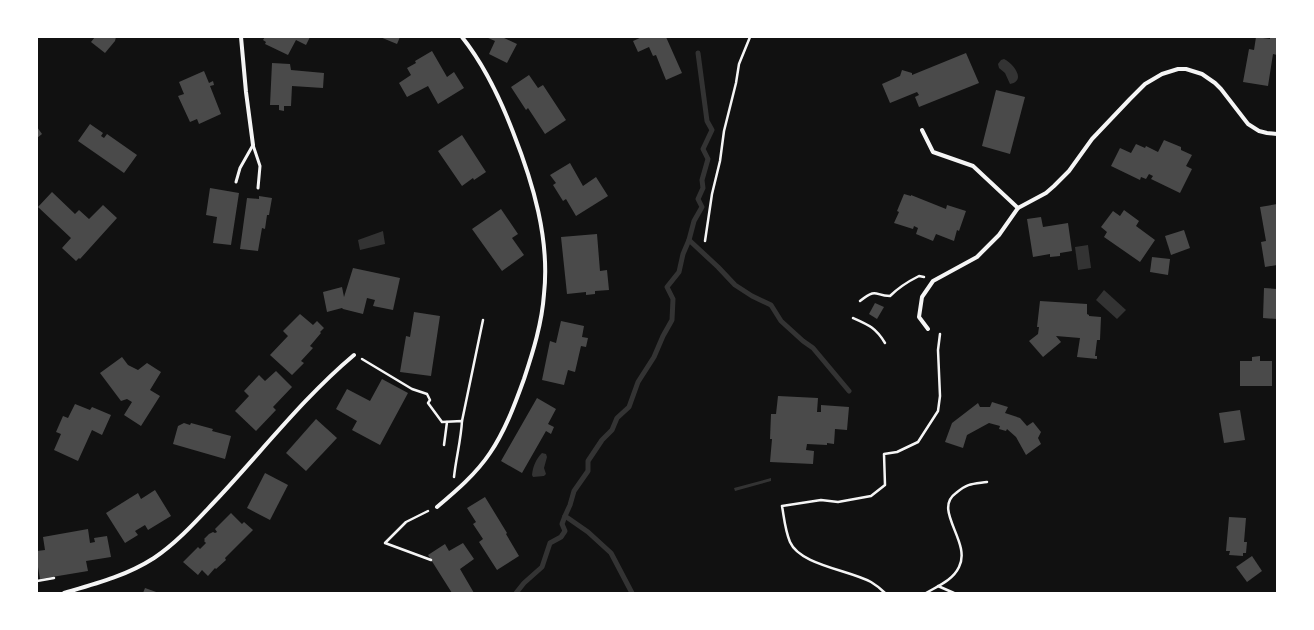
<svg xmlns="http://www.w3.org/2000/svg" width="1314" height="630" viewBox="0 0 1314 630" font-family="Poppins,sans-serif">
	<rect width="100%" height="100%" fill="#111"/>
	<!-- water -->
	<g fill="#333">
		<path d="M1004 59C1013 63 1027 81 1010 84L1005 73 999 68 998 64 1001 60Z"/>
		<polygon points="383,231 385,244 360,250 358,240"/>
		<polygon points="1088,245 1091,268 1078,270 1075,247"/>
		<polygon points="1104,290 1126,310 1117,319 1096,300"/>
		<path d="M542 453 546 454 547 457 544 468 546 474 544 476 533 477 532 475C533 466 536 459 542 453Z"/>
		<polygon points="771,478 771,481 735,491 734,488"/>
	</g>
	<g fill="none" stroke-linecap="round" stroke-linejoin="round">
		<!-- stream -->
		<g stroke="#333" stroke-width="5">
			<polyline points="689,240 718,267 735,285 752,296 771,305 781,321 803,341 813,348 849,391"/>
			<polyline points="516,593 524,583 542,567 550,543 561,537 565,531 562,524 565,516"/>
			<polyline points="632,593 611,553 588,532 565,516 570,505 574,491 588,471 588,461 602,440 612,430 617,418 629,407 638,382 654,357 663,336 672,320 673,299 667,287 679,272 683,254 689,240 694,221 702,207 698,199 703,188 702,180 708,159 703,149 712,130 707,121 698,53"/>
		</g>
	</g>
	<!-- building -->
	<g fill="#4a4a4a">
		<polygon points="95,37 116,37 115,41 105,53 91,42"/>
		<polygon points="265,37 310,37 306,45 296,40 288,55 265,44 266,42 263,40"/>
		<polygon points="380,37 400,37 397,44"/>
		<polygon points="486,37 502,37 517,44 507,63 489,54 495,41"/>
		<polygon points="642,37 666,37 682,73 666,80 656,55 653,56 649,47 638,52 633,41"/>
		<polygon points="1256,37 1270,39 1270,37 1277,37 1277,55 1273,54 1268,86 1243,82 1249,49 1254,50"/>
		<polygon points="432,51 447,77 454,72 464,88 438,104 428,86 407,97 399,83 411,75 407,68 416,63 415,61"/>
		<polygon points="966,53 979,83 919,107 915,97 919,95 917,92 890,103 882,84 900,76 902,70 912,73 912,75"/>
		<polygon points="272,63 290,64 291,70 324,73 323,88 292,86 291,106 284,106 284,111 279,110 279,105 270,105"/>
		<polygon points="204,71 209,83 213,81 214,85 210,86 221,114 199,124 197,119 190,122 178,96 184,94 179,82"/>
		<polygon points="529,75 538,88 543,85 566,120 545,134 528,108 526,110 511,87"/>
		<polygon points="996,90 1025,97 1010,154 982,146"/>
		<polygon points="90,124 103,133 101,136 104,138 107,134 137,155 124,173 78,141"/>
		<polygon points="37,127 42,134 37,138"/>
		<polygon points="462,135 486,172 474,180 473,178 462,186 438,151"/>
		<polygon points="1164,140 1181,147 1181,150 1192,155 1186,166 1192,169 1180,193 1151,179 1153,176 1149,174 1146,179 1141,177 1140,180 1111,166 1120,148 1131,153 1136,144 1145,148 1146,146 1158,152"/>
		<polygon points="570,163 583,186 596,177 608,196 576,216 566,199 563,201 553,185 556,183 550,175"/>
		<polygon points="210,188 239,193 231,245 213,243 217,217 206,215"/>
		<polygon points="52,192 75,214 79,210 89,219 103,205 117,218 80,259 79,258 76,261 62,248 71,238 38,207"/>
		<polygon points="904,194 911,196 911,195 946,209 947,205 966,211 959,231 957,230 954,241 936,234 933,241 916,234 918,228 914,226 913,229 894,223 899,212 897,211"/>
		<polygon points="259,196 272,198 269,215 267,215 265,229 262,228 258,251 240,249 247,198 259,199"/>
		<polygon points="1277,204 1277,265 1265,267 1261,242 1266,241 1260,207"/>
		<polygon points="501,209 518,234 512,238 524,255 502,271 472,229"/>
		<polygon points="1124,210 1139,221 1136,226 1155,240 1140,262 1104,237 1107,232 1101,227 1113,211 1120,216"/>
		<polygon points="1041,217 1043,227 1068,223 1072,251 1060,253 1060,256 1050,257 1050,254 1033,257 1027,219"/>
		<polygon points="1184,230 1190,248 1171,255 1165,236"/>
		<polygon points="597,234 600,271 607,270 609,290 595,291 595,294 586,295 586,292 567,294 561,237"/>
		<polygon points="1152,257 1170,259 1168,275 1150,272"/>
		<polygon points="353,268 400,278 393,310 373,306 375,300 367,298 363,314 343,309 342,308 327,312 323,292 342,287 344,297"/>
		<polygon points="1264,288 1277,289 1277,319 1263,318"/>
		<polygon points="1040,301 1087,304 1087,314 1089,315 1089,316 1101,317 1100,340 1097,340 1095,356 1097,356 1097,359 1077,357 1080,338 1056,336 1061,342 1043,357 1029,341 1038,334 1039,327 1037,327"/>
		<polygon points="875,303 884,307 877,319 869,314"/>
		<polygon points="414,312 440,316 431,376 400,372 406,336 410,337"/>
		<polygon points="300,314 313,325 317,321 324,328 320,332 321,333 310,346 313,348 301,361 304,363 292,375 270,355 288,336 283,331"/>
		<polygon points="561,321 584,326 582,337 588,338 586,347 581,346 575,372 568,370 564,385 542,380 550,341 556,343"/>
		<polygon points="1260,356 1260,361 1272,361 1272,386 1240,386 1240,361 1252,361 1252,357"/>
		<polygon points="122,357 128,365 138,370 147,363 161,372 150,390 160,396 141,426 124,415 132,402 127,399 121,401 100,373"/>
		<polygon points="276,371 292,387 273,407 276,410 256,431 235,411 249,396 244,391 259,375 265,381"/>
		<polygon points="382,379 408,393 380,445 352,430 357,421 336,409 347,389 370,401"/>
		<polygon points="778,396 818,398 817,412 821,412 821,405 849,407 847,430 835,429 834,444 827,443 827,445 807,444 806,450 814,451 813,464 770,462 772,439 770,439 771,414 776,414"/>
		<polygon points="537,398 556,409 548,424 554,427 551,434 546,431 522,473 501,461"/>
		<polygon points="992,402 1008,407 1005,413 1020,418 1027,426 1033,422 1041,432 1038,438 1041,444 1026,455 1016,437 1007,429 1006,431 999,429 1000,426 989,423 967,435 963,448 945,442 952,423 978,403 980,407 990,407"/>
		<polygon points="75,404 90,410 92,407 111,415 102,435 92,430 78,461 54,450 61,434 56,432 63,416 68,418"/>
		<polygon points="1240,410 1245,440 1224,443 1219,413"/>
		<polygon points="316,419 337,438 306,471 286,453"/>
		<polygon points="184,423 190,425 191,423 213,429 212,431 231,436 225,459 173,444 178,426"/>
		<polygon points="265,473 288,485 270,520 247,508"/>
		<polygon points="155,490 171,516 148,530 145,525 135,531 138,535 125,543 106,513 138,493 141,499"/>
		<polygon points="485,497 507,533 506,534 519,556 497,570 479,542 483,539 473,524 476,522 467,508"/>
		<polygon points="231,513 242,524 244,522 253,530 225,558 226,560 216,569 215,568 208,576 202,570 198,575 183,562 198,547 200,549 206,543 204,541 205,540 204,539 209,534 213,532 215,533 217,532 215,529"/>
		<polygon points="1229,517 1246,518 1244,542 1247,542 1246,553 1243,553 1243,556 1229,555 1230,551 1226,551"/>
		<polygon points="88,529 90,543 95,542 94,538 107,536 111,557 86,561 88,571 40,579 37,561 37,551 45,550 43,537"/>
		<polygon points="463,543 474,559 460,569 474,593 452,593 428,555 445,544 449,551"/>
		<polygon points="1252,556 1262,571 1247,582 1236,567"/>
		<polygon points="145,588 159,593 143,593"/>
	</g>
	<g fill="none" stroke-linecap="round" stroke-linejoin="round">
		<!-- path -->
		<g stroke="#f5f5f5" stroke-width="2.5">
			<polyline points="705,241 712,194 720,161 724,131 736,83 739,64 750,37"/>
			<path d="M860 301C878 287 874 296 890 296 899 287 909 281 919 276L924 277"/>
			<path d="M853 318C869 325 876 328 885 343"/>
			<path d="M362 359 412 389 427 394 430 400 428 403 442 422 462 421C461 440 456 458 454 477"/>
			<polyline points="462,421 483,320"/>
			<polyline points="444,445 447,422"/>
			<polyline points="428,511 406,522 385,543 431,560"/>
			<polyline points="37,581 54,578"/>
			<polyline points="938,586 954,593"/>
			<path d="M885 593C881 589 876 585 871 582 849 570 800 565 790 542 785 530 784 517 782 506L821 500 838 502 871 496 885 485 884 454 897 452 918 442 938 411 940 396 938 350 940 334"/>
			<path d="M926 593C938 586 953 580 959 567 972 542 932 510 956 493 968 483 972 484 987 482"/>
		</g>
		<!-- service -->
		<g stroke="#f5f5f5" stroke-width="3">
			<polyline points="253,145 260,166 258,188"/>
			<polyline points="236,182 240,168 253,145"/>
		</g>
		<!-- minor -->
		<g stroke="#f5f5f5" stroke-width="4">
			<polyline points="241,37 246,92 253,145"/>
			<polyline points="922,130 933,152 973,166 1018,208"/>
			<polyline points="928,329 919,317 922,297 933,281 977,257 999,235 1018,208 1046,193 1054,186 1069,171 1092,139 1130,99 1145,84 1162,74 1178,69 1186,69 1202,74 1215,83 1221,89 1248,124 1259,131 1267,133 1277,134"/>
			<path d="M437 507C456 491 476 474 490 453 505 431 515 404 524 379 533 352 542 323 544 294 550 239 533 183 513 132 500 98 485 66 462 37"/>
			<path d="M64 593C95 584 126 576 154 558 178 542 198 519 218 498 263 450 304 397 354 355"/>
		</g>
	</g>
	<!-- border -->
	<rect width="1314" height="630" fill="none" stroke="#ffffff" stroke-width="76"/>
</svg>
